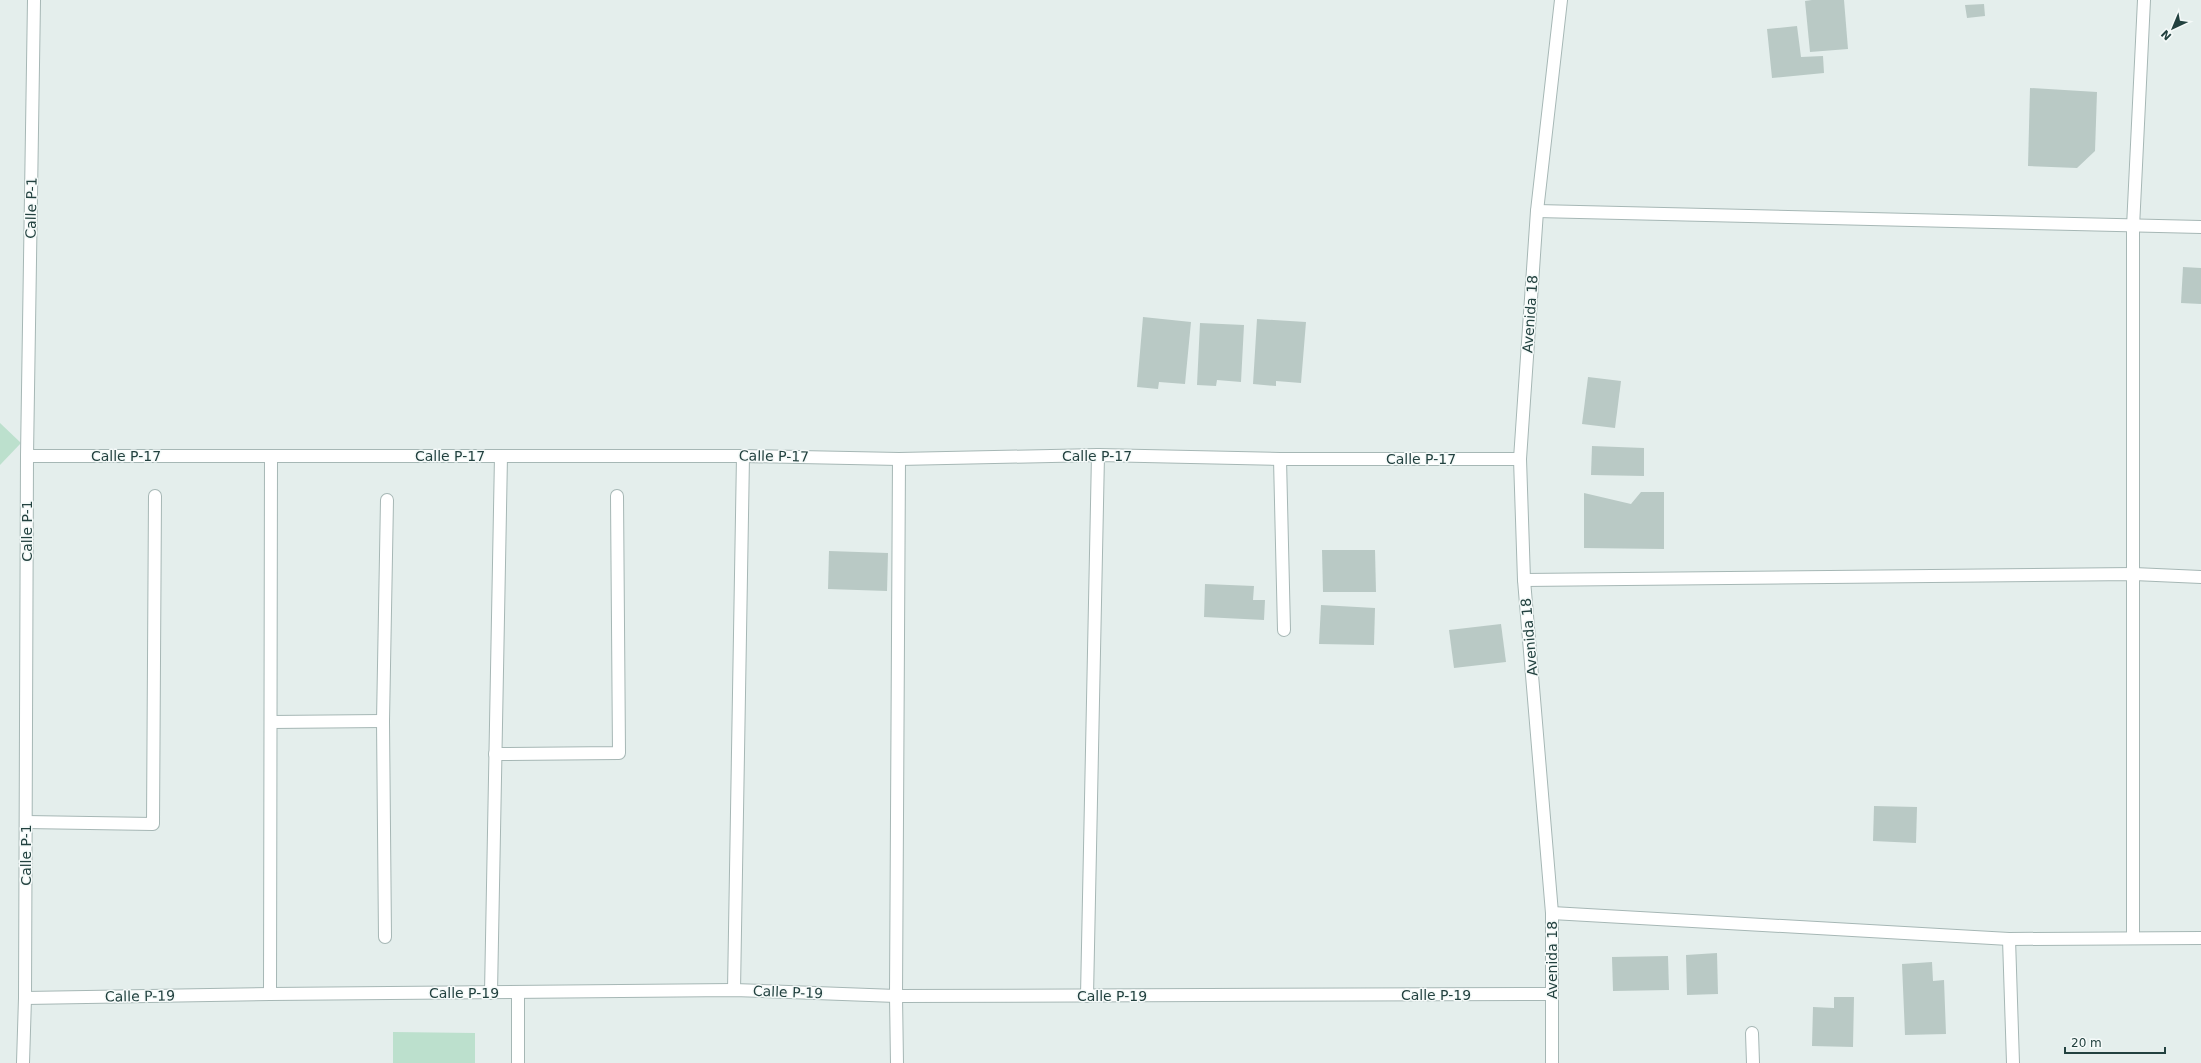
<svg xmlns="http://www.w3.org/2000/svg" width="2201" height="1063" viewBox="0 0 2201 1063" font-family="'DejaVu Sans',sans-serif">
	<rect width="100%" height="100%" fill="#e4eeec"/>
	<!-- green -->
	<g fill="#bce0cd">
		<polygon points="0,423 21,443 0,465"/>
		<polygon points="393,1032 475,1033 475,1063 393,1063"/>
	</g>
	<!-- building -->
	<g fill="#b9c9c5">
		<polygon points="1812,0 1844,0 1848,49 1810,52 1805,1"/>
		<polygon points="1984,4 1985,16 1967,18 1965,5"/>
		<polygon points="1797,26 1801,57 1823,56 1824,73 1772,78 1767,29"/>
		<polygon points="2030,88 2097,92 2095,151 2077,168 2028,166"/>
		<polygon points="2183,267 2201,268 2201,304 2181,303"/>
		<polygon points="1143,317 1191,322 1185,384 1159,382 1158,389 1137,387"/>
		<polygon points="1257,319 1306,322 1301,383 1276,381 1276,386 1253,384"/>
		<polygon points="1200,323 1244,325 1241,382 1217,380 1216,386 1197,385"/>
		<polygon points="1588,377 1621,381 1615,428 1582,424"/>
		<polygon points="1592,446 1644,448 1644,476 1591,475"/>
		<polygon points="1641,492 1664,492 1664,549 1584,548 1584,493 1631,504"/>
		<polygon points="1322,550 1375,550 1376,592 1323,592"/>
		<polygon points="829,551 888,553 887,591 828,589"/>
		<polygon points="1205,584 1254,586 1253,600 1265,600 1264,620 1204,617"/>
		<polygon points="1321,605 1375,608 1374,645 1319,644"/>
		<polygon points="1501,624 1506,662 1454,668 1449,630"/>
		<polygon points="1874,806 1917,807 1916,843 1873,841"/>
		<polygon points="1717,953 1718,994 1687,995 1686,955"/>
		<polygon points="1668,956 1669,990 1613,991 1612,957"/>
		<polygon points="1932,962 1933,981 1944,980 1946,1034 1905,1035 1902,964"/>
		<polygon points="1834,997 1854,997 1853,1047 1812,1046 1813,1007 1834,1008"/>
	</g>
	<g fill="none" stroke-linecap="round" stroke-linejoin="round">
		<defs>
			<g id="lane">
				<polyline points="1280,459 1284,630"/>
				<polyline points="271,722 383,721"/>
				<polyline points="495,754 619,753 617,496"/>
				<polyline points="26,822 153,824 155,496"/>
				<polyline points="385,937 383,721 387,500"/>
				<polyline points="896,996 899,459"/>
				<polyline points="1087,996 1098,455"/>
			</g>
			<g id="street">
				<polyline points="1537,211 2201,227"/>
				<polyline points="27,456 743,456 899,459 1098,455 1280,459 1520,459"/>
				<polyline points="1524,580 2134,574 2201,577"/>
				<polyline points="1552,913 2009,939 2201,938"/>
				<polyline points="2133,938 2133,227 2144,0"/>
				<polyline points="2009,939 2013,1063"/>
				<polyline points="734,990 743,456"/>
				<polyline points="491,993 501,456"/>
				<polyline points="270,994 271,456"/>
				<polyline points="896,996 897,1063"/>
				<polyline points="25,998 270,994 734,990 896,996 1551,994"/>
				<polyline points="1752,1033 1753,1063"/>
				<polyline points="23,1063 25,998 27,456 34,0"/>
				<polyline points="518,1063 518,993"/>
				<polyline points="1552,1063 1552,913 1524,580 1520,459 1537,211 1561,0"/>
			</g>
		</defs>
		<!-- lane casing -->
		<use href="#lane" stroke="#a6b7b5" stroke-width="14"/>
		<!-- street casing -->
		<use href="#street" stroke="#a6b7b5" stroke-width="14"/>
		<!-- lane -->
		<use href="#lane" stroke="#fff" stroke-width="12"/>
		<!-- street -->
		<use href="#street" stroke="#fff" stroke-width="12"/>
	</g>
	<g text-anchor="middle" stroke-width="3" stroke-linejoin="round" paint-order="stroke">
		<!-- street labels -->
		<g font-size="14" fill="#22413f" stroke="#f5faf9">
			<text transform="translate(31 208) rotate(-89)" y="5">Calle P-1</text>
			<text transform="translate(1530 314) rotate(-86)" y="5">Avenida 18</text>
			<text x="126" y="461">Calle P-17</text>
			<text x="450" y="461">Calle P-17</text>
			<text transform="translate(774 456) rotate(1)" y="5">Calle P-17</text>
			<text x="1097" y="461">Calle P-17</text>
			<text x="1421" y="464">Calle P-17</text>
			<text transform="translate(27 531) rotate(-90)" y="5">Calle P-1</text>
			<text transform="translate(1529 637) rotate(-95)" y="5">Avenida 18</text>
			<text transform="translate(26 855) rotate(-90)" y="5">Calle P-1</text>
			<text transform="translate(1552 960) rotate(-90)" y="5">Avenida 18</text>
			<text transform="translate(788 992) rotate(2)" y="5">Calle P-19</text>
			<text x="464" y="998">Calle P-19</text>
			<text x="1436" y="1000">Calle P-19</text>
			<text transform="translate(140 996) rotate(-1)" y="5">Calle P-19</text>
			<text x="1112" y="1001">Calle P-19</text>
		</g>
	</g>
	<!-- north arrow -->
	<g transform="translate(2173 28) rotate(224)" stroke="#f5faf9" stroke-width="3" paint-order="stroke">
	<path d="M0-3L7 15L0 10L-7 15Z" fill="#22413f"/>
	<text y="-6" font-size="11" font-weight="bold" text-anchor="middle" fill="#22413f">N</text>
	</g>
	<!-- scale -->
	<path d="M2065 1047v6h100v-6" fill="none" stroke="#22413f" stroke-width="2"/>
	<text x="2071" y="1047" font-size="12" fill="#22413f" stroke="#f5faf9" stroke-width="3" paint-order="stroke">20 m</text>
</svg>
